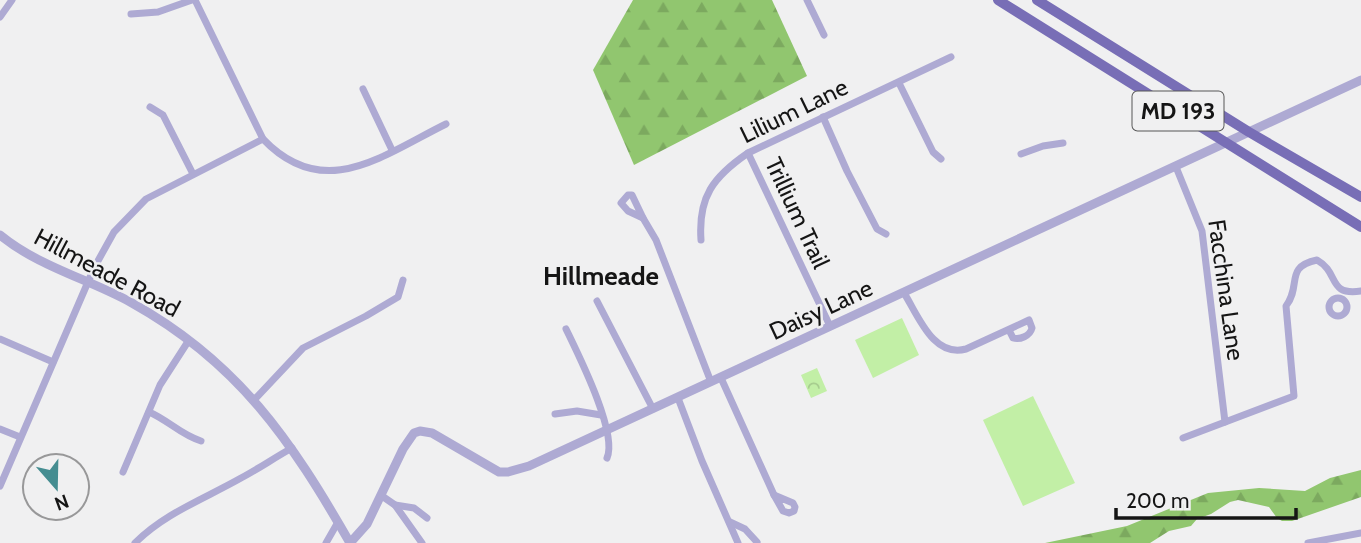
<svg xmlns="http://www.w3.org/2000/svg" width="1361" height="543" viewBox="0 0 1361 543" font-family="Cabin,sans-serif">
	<defs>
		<pattern id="forest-firs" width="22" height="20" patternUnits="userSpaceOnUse" patternTransform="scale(1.75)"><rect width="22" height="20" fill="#91c66f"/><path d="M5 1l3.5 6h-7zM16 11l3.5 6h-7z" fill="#7ca95f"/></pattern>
		<pattern id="park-crowns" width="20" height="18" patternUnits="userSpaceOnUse" patternTransform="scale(1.75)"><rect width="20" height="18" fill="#c2efa6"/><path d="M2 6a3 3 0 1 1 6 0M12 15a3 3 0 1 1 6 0" fill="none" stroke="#a6cc8e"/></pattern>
	</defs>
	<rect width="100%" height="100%" fill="#f0f0f1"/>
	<!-- forest -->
	<g fill="url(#forest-firs)">
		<polygon points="633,0 772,0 807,76 634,165 593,70"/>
		<polygon points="1361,470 1361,497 1292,521 1282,521 1277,518 1269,507 1238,500 1230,502 1211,514 1197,519 1191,526 1169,531 1150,543 1045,543 1127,526 1208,493 1259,488 1305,491 1330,478"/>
	</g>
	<!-- park -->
	<polygon fill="url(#park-crowns)" points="817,368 827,391 811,398 801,375"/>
	<!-- pitch -->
	<g fill="#c2efa6">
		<polygon points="902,318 919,355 873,378 855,340"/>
		<polygon points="1033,396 1075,483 1023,506 983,420"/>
	</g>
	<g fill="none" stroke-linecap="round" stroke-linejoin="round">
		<!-- minor -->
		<g stroke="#aeaad3" stroke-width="7">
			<path d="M195 0 263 139C324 203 383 155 446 124"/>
			<polyline points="807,0 824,35"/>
			<polyline points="131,14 158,12 192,0"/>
			<polyline points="0,17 12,0"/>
			<polyline points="899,83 933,152 941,159"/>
			<polyline points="363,89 392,150"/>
			<polyline points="150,107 163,115 193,174"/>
			<polyline points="823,117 847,171 877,229 886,234"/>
			<polyline points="748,153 830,326"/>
			<polyline points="1021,154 1043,146 1063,143"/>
			<polyline points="1176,167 1202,231 1225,422"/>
			<polygon points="628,195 632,195 643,218 628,211 621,203"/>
			<polyline points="643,218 656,240 711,382"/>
			<path d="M701 240C698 197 713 177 748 153L951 57"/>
			<path d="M904 293C918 315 933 358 966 349L1029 320 1032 328C1030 336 1020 340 1013 338L1009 330"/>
			<circle cx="1338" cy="307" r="9"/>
			<polyline points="597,301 653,409"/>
			<path d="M566 329C578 354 618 433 607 458"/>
			<polyline points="0,339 53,362"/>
			<polyline points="721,378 774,495"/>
			<polyline points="678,398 702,461 738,543"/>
			<polyline points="254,400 303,348 366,316 398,297 403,280"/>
			<path d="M149 412C168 420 181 435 201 441"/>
			<polyline points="555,414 577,411 601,415"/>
			<polyline points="0,429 20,437"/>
			<path d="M1183 438 1294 396 1286 306C1302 285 1284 267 1317 260 1340 273 1327 296 1361 291"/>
			<polyline points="123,472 160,385 189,340"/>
			<polyline points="0,486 94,268 114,232 146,199 263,139"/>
			<polygon points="774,495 793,503 795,507 794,511 789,513 783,511"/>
			<polyline points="382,496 395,505 422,543"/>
			<polyline points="395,505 414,508 427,518"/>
			<polyline points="730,522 745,529 757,542"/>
			<path d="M135 543C165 513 204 499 241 478 258 469 274 458 292 448"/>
			<polyline points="326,543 338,522"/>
			<polyline points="1308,543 1361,533"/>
		</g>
		<!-- tertiary -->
		<g stroke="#aeaad3" stroke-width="9">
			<path d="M0 235C39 267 89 279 132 303 238 362 291 440 350 543"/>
			<polyline points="350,543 367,524 403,449 414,433 420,431 432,433 499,472 508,472 529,466 1361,80"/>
		</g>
		<!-- primary -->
		<g stroke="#786eb6" stroke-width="10">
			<polyline points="998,0 1361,227"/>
			<polyline points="1037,0 1249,132 1361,197"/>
		</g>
	</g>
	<g text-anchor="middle" stroke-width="5" stroke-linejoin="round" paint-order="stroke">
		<!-- shield labels -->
		<rect fill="#f0f0f1" stroke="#575757" stroke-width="2" x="1132.5" y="91.5" width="91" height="39" rx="5"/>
		<g font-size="23" font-weight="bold" fill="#151515">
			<text x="1178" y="119">MD 193</text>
		</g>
		<!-- street labels -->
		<g font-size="24" fill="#151515" stroke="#f0f0f1">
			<text transform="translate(794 111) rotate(-26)" y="8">Lilium Lane</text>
			<text transform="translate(797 213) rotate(65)" y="8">Trillium Trail</text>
			<text transform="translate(107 273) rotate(28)" y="8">Hillmeade Road</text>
			<text transform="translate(1226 290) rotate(82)" y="8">Facchina Lane</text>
			<text transform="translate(821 310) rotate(-25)" y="8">Daisy Lane</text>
		</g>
		<!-- neighbourhood labels -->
		<g font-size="26" font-weight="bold" fill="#151515" stroke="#f0f0f1">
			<text x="601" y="285">Hillmeade</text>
		</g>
	</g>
	<!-- north arrow -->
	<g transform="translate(56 487) rotate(160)"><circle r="33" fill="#f0f0f1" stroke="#989899" stroke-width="2"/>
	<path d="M0-5L12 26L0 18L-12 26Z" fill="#458d91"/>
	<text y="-10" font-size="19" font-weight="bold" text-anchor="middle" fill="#151515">N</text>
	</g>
	<!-- scale -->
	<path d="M1116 508v10h180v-10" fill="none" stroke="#151515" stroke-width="3.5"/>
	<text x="1126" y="508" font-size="21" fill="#151515" stroke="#f0f0f1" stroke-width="5" paint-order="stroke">200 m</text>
</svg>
